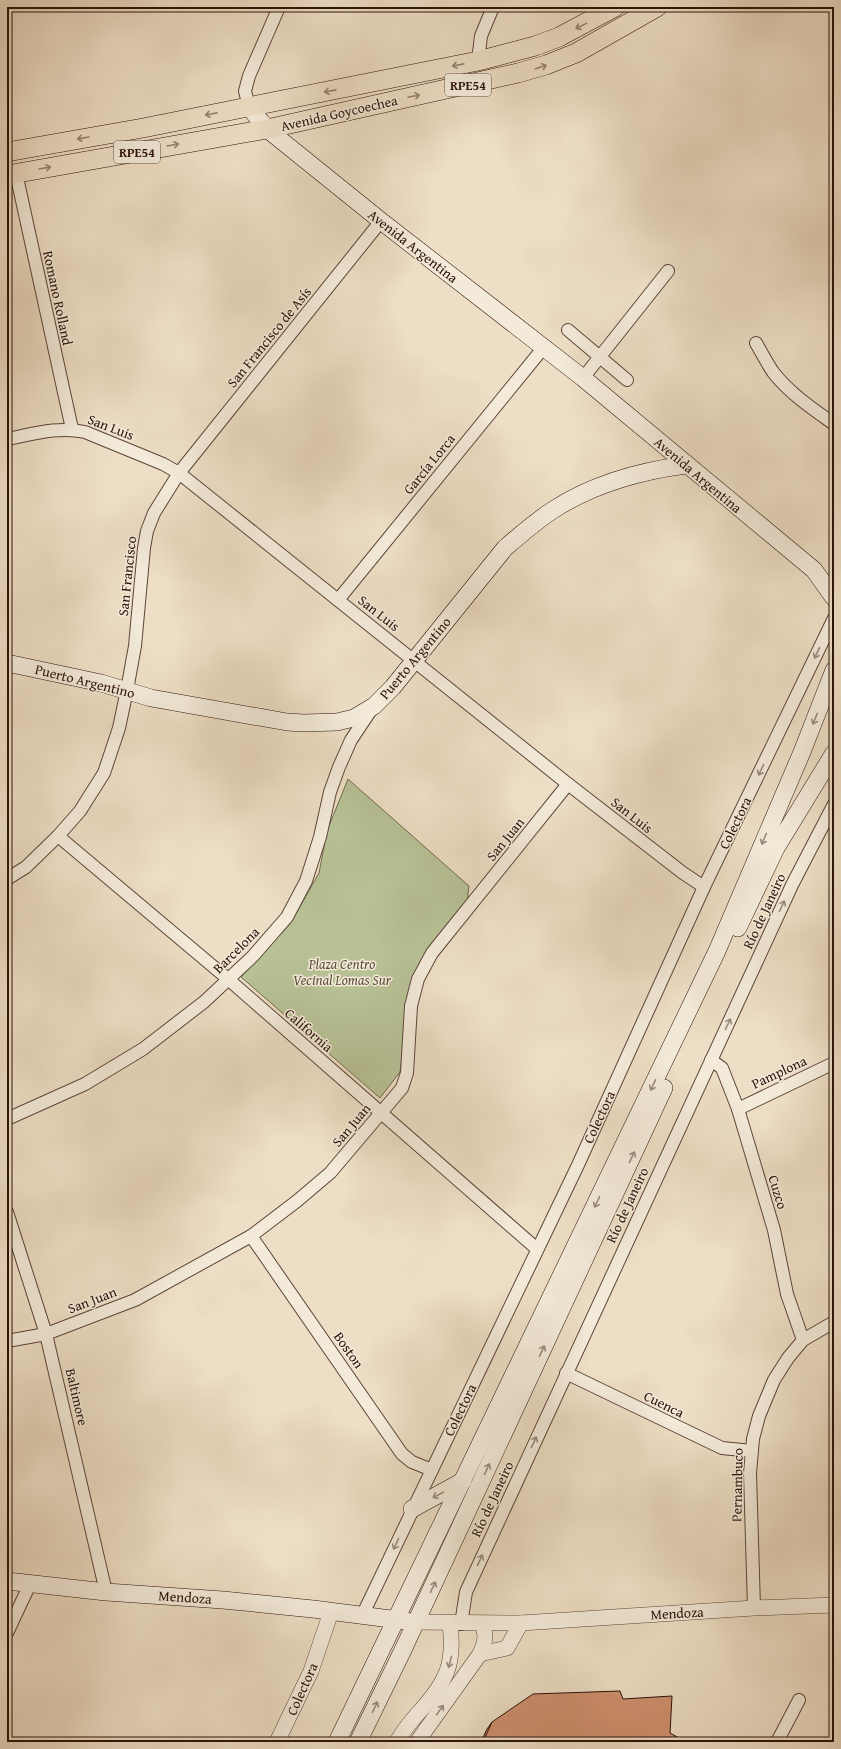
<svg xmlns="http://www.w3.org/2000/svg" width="841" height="1749" viewBox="0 0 841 1749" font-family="'Gentium Book Plus',serif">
	<rect width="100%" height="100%" fill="#eddec5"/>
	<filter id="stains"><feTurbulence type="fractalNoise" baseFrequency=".005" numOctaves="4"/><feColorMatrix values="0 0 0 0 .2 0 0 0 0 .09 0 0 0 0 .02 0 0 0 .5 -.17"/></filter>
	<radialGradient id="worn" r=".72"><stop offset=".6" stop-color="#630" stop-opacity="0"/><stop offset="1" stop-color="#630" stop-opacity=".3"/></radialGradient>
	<!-- green -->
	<polygon fill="#b7c195" stroke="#716a50" points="348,779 469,886 467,902 444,931 412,979 400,1072 380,1098 241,977 290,924 319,873 327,831"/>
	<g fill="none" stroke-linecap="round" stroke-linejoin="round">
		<defs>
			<g id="minor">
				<polyline points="478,61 481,36 493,7"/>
				<polyline points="249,107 245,91 249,76 279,7"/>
				<polyline points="16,173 72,429"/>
				<polyline points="568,330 627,380"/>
				<path d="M756 343C761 352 767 363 773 372 789 393 813 409 834 424"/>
				<polyline points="583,378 668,271"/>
				<path d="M7 439C33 434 58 426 85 432L163 464 179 473 568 784 683 873 704 887"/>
				<polyline points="338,600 544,347"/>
				<polyline points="58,836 228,979 537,1249"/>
				<polyline points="7,879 26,867 58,836 80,811 104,773 119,728 127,690 135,646 144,548 147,531 154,513 179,473 381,221"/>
				<polyline points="711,1060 722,1068 738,1109 774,1230 787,1294 803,1340"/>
				<polyline points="738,1109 834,1063"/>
				<polyline points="7,1119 85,1084 143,1049 204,1002 253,956 287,917 306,881 320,837 330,792 339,767 351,740 371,710"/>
				<polyline points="7,1212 46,1334 106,1592"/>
				<polyline points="251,1236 402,1454 412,1462 432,1470"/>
				<polyline points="7,1341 46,1334 135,1300 251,1236 297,1201 330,1173 402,1088 407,1073 411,1006 418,979 432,953 568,784"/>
				<polyline points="566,1373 722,1448 752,1451"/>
				<polyline points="754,1608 750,1473 753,1439 759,1416 774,1380 788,1358 803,1340 834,1322"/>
				<polyline points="362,1616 578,1165 704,887 834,618"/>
				<polyline points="461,1624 466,1592 792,885 834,804"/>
				<polyline points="7,1633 30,1584"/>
				<polyline points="777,1742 799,1700"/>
			</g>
			<g id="tertiary">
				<polyline points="416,1622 521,1623 754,1608 834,1605"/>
				<polyline points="480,1654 507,1648 521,1623"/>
				<polyline points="277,1742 311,1671 331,1612"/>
				<path d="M397 1742C403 1730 412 1720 421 1710 447 1681 455 1663 450 1624"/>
				<path d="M417 1742 480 1654C485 1643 487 1635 482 1624"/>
			</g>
			<g id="secondary">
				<polyline points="249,107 267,129 381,221 583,378 814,570 834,598"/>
				<path d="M7 663 101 683 151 698 287 722 304 723 337 722 354 718 374 706 393 687 505 548C520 535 536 521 553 510 593 484 640 471 686 465"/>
				<polyline points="738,928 776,848 834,753"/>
				<polyline points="412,1509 463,1481"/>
				<polyline points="7,1581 106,1592 223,1600 313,1609 406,1621"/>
				<polyline points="337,1742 717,951 802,752 834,670"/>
				<polyline points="358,1742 402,1652 664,1088"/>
			</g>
			<g id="primary">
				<polyline points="7,152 143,128 478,61 535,46 559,37 615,7"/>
				<polyline points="7,175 267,129 518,73 546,65 576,53 657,7"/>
			</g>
		</defs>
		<!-- minor casing -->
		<use href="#minor" stroke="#5c4539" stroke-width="14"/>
		<!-- tertiary casing -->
		<use href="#tertiary" stroke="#5c4539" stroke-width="16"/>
		<!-- secondary casing -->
		<use href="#secondary" stroke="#2b120a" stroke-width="18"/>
		<!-- primary casing -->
		<use href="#primary" stroke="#2b120a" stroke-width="20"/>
		<!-- minor -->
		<use href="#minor" stroke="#f3ead9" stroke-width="12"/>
		<!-- tertiary -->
		<use href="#tertiary" stroke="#f3ead9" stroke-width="15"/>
		<!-- secondary -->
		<use href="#secondary" stroke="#f3ead9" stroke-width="17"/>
		<!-- primary -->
		<use href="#primary" stroke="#eddec5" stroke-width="19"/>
	</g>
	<!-- wall -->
	<polygon fill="#b17c5f" stroke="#2b120a" points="623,1699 670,1733 678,1742 481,1742 487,1729 492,1722"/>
	<!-- building -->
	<polygon fill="#ce906e" stroke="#2b120a" points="620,1691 623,1699 672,1696 670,1733 679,1738 678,1742 483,1742 492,1722 533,1694"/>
	<!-- one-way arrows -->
	<defs><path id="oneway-shaft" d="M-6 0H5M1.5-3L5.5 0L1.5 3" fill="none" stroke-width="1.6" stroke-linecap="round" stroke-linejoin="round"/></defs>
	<g stroke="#968271">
		<use href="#oneway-shaft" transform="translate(581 26) rotate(154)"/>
		<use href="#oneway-shaft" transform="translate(458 65) rotate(169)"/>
		<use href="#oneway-shaft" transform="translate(541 67) rotate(-17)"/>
		<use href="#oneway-shaft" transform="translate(330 91) rotate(169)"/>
		<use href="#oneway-shaft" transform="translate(414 96) rotate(-12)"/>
		<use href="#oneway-shaft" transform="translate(211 114) rotate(169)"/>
		<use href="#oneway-shaft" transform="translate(83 138) rotate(170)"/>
		<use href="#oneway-shaft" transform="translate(173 145) rotate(-10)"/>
		<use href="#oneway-shaft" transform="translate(45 168) rotate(-10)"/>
	</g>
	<g stroke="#99897c">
		<use href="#oneway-shaft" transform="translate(817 653) rotate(115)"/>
		<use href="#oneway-shaft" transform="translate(815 719) rotate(112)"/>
		<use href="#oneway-shaft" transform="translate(761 770) rotate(116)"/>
		<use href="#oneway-shaft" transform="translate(764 839) rotate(113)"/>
		<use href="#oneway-shaft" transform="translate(782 906) rotate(-65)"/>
		<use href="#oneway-shaft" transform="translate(728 1024) rotate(-65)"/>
		<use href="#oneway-shaft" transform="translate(653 1085) rotate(116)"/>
		<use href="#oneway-shaft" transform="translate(632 1157) rotate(-65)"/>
		<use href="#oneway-shaft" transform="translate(597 1202) rotate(116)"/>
		<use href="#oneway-shaft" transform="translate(542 1351) rotate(-65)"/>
		<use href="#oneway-shaft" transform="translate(534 1442) rotate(-65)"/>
		<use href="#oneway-shaft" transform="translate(487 1469) rotate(-65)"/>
		<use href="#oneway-shaft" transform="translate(438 1495) rotate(152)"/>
		<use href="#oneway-shaft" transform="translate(396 1544) rotate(115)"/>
		<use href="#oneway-shaft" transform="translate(480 1560) rotate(-65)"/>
		<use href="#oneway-shaft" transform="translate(433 1587) rotate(-65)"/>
		<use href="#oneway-shaft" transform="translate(450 1662) rotate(105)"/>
		<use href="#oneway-shaft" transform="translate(375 1707) rotate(-64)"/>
		<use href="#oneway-shaft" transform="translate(440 1710) rotate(-54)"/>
	</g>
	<g text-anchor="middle" stroke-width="3" stroke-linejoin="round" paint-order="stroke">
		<!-- shield labels -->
		<g fill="#f3ead9" stroke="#675348" stroke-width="1">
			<rect x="445" y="74" width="46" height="22" rx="3"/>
			<rect x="114" y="141" width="46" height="22" rx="3"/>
		</g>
		<g font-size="13" font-weight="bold" fill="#2b120a">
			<text x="468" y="90">RPE54</text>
			<text x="137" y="157">RPE54</text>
		</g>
		<!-- street labels -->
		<g font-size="14" fill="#2b120a" stroke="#f3ead9">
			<text transform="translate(339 113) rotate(-13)" y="5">Avenida Goycoechea</text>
			<text transform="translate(413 246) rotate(38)" y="5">Avenida Argentina</text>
			<text transform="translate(58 298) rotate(78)" y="5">Romano Rolland</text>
			<text transform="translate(269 337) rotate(-51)" y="5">San Francisco de Asís</text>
			<text transform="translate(111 427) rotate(21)" y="5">San Luis</text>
			<text transform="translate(429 464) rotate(-51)" y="5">García Lorca</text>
			<text transform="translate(698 475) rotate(40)" y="5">Avenida Argentina</text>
			<text transform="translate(127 576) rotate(-84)" y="5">San Francisco</text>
			<text transform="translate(379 613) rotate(38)" y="5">San Luis</text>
			<text transform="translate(415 658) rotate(-50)" y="5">Puerto Argentino</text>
			<text transform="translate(85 681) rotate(14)" y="5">Puerto Argentino</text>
			<text transform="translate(632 815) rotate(38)" y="5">San Luis</text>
			<text transform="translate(735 823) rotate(-64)" y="5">Colectora</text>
			<text transform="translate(505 839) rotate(-51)" y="5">San Juan</text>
			<text transform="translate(764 911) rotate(-65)" y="5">Río de Janeiro</text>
			<text transform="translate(236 950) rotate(-45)" y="5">Barcelona</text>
			<text transform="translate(309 1030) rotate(41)" y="5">California</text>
			<text transform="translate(779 1072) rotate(-25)" y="5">Pamplona</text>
			<text transform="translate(599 1117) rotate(-65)" y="5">Colectora</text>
			<text transform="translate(351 1125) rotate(-50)" y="5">San Juan</text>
			<text transform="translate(778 1192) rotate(73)" y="5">Cuzco</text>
			<text transform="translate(627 1205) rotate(-65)" y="5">Río de Janeiro</text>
			<text transform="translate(92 1300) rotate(-21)" y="5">San Juan</text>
			<text transform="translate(349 1350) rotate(55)" y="5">Boston</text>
			<text transform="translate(77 1397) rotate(77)" y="5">Baltimore</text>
			<text transform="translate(664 1404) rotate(26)" y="5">Cuenca</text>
			<text transform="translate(460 1410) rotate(-64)" y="5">Colectora</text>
			<text transform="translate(737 1485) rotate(-89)" y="5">Pernambuco</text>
			<text transform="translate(492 1499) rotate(-65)" y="5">Río de Janeiro</text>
			<text transform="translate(185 1597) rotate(4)" y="5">Mendoza</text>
			<text transform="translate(677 1613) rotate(-3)" y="5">Mendoza</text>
			<text transform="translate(302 1689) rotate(-66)" y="5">Colectora</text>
		</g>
		<!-- park labels -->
		<g font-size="14" font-style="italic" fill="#5c4f3b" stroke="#f3ead9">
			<text x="342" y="969">Plaza Centro<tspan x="342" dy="16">Vecinal Lomas Sur</tspan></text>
		</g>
	</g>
	<!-- margin -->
	<rect width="841" height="1749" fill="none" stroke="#eddec5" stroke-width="24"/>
	<rect x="8" y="8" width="825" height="1733" fill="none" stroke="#2b120a" stroke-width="2"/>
	<rect x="12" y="12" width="817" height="1725" fill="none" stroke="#2b120a"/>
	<rect width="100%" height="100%" filter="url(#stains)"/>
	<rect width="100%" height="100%" fill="url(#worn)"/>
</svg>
